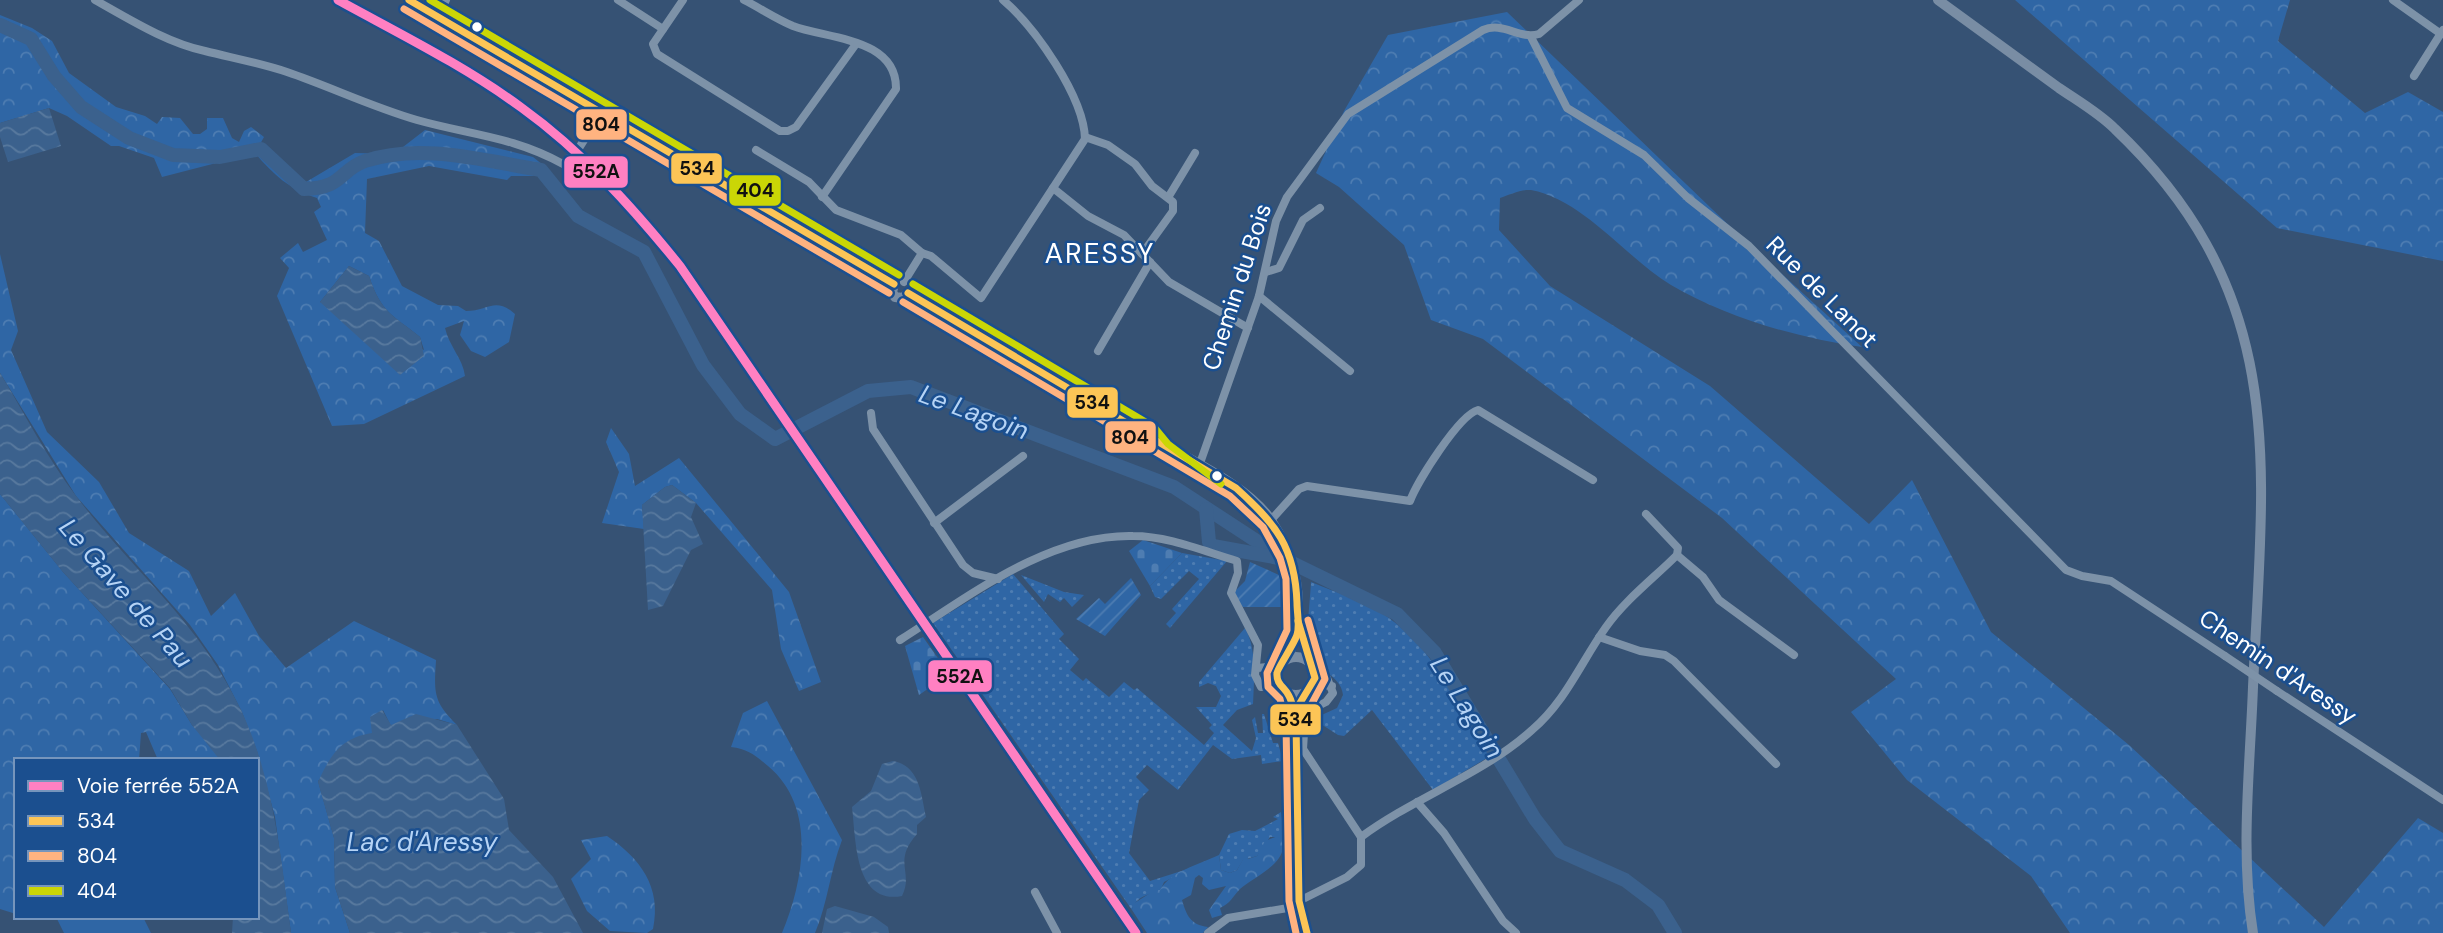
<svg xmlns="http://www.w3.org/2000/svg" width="2443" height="933" viewBox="0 0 2443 933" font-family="'DM Sans',sans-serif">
	<defs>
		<pattern id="grass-dots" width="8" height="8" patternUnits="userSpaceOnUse" patternTransform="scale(1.75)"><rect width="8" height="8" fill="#2f66a5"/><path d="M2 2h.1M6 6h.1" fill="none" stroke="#4e7db2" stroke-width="1.8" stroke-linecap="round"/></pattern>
		<pattern id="forest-crowns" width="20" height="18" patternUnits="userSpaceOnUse" patternTransform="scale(1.75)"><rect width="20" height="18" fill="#2f66a5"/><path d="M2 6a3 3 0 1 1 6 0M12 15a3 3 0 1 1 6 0" fill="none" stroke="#4e7db2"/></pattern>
		<pattern id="cemetery-stones" width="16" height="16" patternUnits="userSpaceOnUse" patternTransform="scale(1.75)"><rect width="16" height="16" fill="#2f66a5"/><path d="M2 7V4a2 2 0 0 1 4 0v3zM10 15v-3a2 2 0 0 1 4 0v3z" fill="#4e7db2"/></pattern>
		<pattern id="garden-furrows" width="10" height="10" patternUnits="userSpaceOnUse" patternTransform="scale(1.75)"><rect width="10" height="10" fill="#2f66a5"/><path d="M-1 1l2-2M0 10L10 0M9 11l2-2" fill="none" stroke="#4e7db2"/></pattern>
		<pattern id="water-waves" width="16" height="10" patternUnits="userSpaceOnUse" patternTransform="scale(1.75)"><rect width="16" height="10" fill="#3b618d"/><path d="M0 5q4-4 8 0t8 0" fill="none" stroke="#58799e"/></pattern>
	</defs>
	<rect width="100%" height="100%" fill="#365274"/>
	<!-- grass -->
	<g fill="url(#grass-dots)">
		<polygon points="1182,553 1227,561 1170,628 1166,624 1176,613 1172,609 1199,579 1189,571 1161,599 1155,597 1150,586"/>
		<path d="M1013 574 1064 634 1059 639 1079 659 1070 670 1083 681 1086 678 1109 697 1124 682 1134 690 1137 688 1204 745 1214 733 1209 728 1212 725 1196 707H1216L1221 696 1216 686 1208 683 1199 687V682L1245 628C1257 649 1254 680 1253 704L1237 710 1223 725 1252 751 1256 738 1252 720 1255 717 1258 733H1263L1262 714H1264L1273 743H1278L1283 761 1262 764 1261 755 1232 759 1213 745 1178 790 1147 765 1136 777 1149 790 1139 800 1129 853 1150 881 1191 868 1164 882 1160 891C1149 894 1135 897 1132 910L933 623Z"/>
		<polygon points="1021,575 1064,592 1084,595 1072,607 1064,598 1060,602 1048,594 1044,602"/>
		<path d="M1311 582C1337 593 1367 601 1389 618 1435 651 1462 709 1492 755L1433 790 1372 710 1344 736 1338 735 1313 719 1337 708 1343 695C1341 673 1312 671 1309 649 1306 628 1310 603 1311 582Z"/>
		<polygon points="1281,812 1285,841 1282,847 1278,837 1270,837 1257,856 1243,860 1237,870 1230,873 1221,870 1219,855 1229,834 1242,830 1255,831 1278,819 1273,817"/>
	</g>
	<!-- forest -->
	<g fill="url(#forest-crowns)" fill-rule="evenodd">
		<polygon points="2015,0 2290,0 2278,41 2365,113 2408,92 2443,112 2443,261 2277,228"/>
		<path d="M1507 12 1738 234 1862 347C1798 338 1727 318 1671 285 1625 257 1584 200 1531 190 1522 189 1509 195 1500 198L1499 230 1550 286 1710 386 1869 524 1912 480 1991 632 2129 745 2324 927 2418 818 2443 833V933H2070L2031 876 1907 780 1851 712 1896 679 1722 518 1483 339 1431 320 1404 245 1339 187 1316 173 1344 111 1388 35Z"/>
		<path d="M0 15 32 28 52 41 69 73 116 107 145 116 157 124 162 117 180 118 193 134H200L207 129V118H223L232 138 239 142 244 131 251 127 264 137 255 153 306 182 355 153 394 154 425 130 533 157 548 169 538 176H511L507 180 429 166 367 179 365 233 379 241 402 286 438 305 458 306 466 311C488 311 495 296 515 314L509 342 485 357 471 351 460 335 464 321 445 328C449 346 463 359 465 376L364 424 332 426 277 296 289 268 280 258 298 243 303 252 327 240 314 212 321 207 317 198C289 189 274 175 255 153L162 177 154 158 119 146H111L67 116 49 108 0 123ZM349 266 369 276C381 313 393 315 420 337L424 350 320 302Z"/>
		<path d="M0 254 18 331 11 350 47 432 99 482 129 533 189 571 211 616 235 593 259 636 286 668 354 621 436 660C434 693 433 701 457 725L437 719 391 726 383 710 372 733 318 781 334 838 335 887 350 933H291L275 817 257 751 242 712 218 665 190 625 76 496 0 373Z"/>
		<polygon points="611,428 629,454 635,486 679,458 789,592 821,682 799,691 781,649 772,590 696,503 672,485 665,487 642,505 644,529 602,523 619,472 606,442"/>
		<polygon points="0,494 63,572 170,689 192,725 220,756 220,760 158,760 146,732 141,733 139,760 16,760 16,914 0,909"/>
		<path d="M767 701 842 840C830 871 828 902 815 933H782C804 880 817 807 768 766 755 755 748 749 731 747L743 713Z"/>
		<path d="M607 836C640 858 662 887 653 929L647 933 610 931 587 911 571 879 591 859 581 840Z"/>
		<path d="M1278 836C1297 859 1252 878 1240 889 1232 897 1231 903 1220 908L1222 915 1212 918 1209 910 1226 886 1209 890 1202 884 1203 878 1199 875 1195 878 1191 895 1182 900C1186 914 1190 925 1208 927L1203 933H1147L1132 910 1133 904 1155 890H1160C1171 871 1198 865 1219 855L1221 870 1230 873 1237 870 1246 854 1248 859 1257 856 1265 841Z"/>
	</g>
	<!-- cemetery -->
	<g fill="url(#cemetery-stones)">
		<polygon points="1143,540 1182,553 1150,586 1129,551"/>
		<polygon points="923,637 949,674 919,695 905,646"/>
	</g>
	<!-- garden -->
	<g fill="url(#garden-furrows)">
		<polygon points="1250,562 1288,579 1290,607 1243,607 1235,598 1235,591 1245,581"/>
		<polygon points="1131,578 1141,595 1105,636 1076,619 1099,598 1105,604"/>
	</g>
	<!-- pitch -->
	<polygon fill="#2f66a5" points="56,917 143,917 151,933 64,933"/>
	<!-- water -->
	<g fill="url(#water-waves)">
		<polygon points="49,108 61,146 8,162 0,137 0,123"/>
		<path d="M349 266 369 276C381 313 393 315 420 337L424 356 400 375 320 302Z"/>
		<path d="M0 373C25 414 47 458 76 496 133 572 198 620 241 710 274 780 281 858 291 933H232L233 917H257V760H220L192 725 170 688 63 572 0 494Z"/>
		<polygon points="672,485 696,503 691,517 703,544 691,550 663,606 648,610 642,505 665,487"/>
		<path d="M382 710 391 725 416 714 457 725 504 799 509 830 553 877 583 933H350L335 887 334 838 318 782C331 754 341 738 372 733L370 717Z"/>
		<path d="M893 761C920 766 921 794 926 817L917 825V834C892 862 914 872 902 896 854 905 856 839 852 807L871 791 882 764Z"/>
		<polygon points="835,906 874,917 888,927 889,933 822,933 827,909"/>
	</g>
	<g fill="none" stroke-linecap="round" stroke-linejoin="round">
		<!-- river -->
		<g stroke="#3b618d" stroke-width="14">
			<path d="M0 25 31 39 54 76 81 107 129 138 173 155 220 157 261 149 304 189C344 188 339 170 365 161 422 142 485 161 541 170L578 216 644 252 703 365 740 414 775 439 868 391 911 387 1174 487 1284 559 1397 614 1435 653 1535 819 1560 851 1625 880 1658 905 1675 933"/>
			<polyline points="1206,509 1209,542 1213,546 1279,558"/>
		</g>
		<!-- street -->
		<g stroke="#7d92a8" stroke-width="8">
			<path d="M95 0C129 19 167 43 205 51 233 58 260 63 287 72 331 87 372 107 417 120 470 135 512 136 563 164L579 148 601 113"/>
			<polyline points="618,0 663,29"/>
			<polyline points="683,0 653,44 657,54 780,131 788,131 796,127 856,44"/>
			<path d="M744 0C760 8 776 19 793 26 828 39 897 38 896 89L822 197"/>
			<polyline points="2393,0 2441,34"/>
			<polyline points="438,17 446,0"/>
			<polyline points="1531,37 1567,108 1644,155 1688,198 1749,246 2066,570 2082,576 2111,581 2225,656"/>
			<polyline points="2414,76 2443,30"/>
			<polyline points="1085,137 1108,145 1135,164 1152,186 1173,202 1173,211 1142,254"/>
			<polyline points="756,150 809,182 836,210 901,235 922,253"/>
			<polyline points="1053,188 1088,216 1124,235 1169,282 1248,328"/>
			<polyline points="1169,196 1195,153"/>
			<polyline points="1266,272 1279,268 1303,220 1320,208"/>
			<path d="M904 282 922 253 931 256 981 298 1085 139C1084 97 1035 27 1003 0"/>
			<polyline points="1259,296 1350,371"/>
			<polyline points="1098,351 1150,262"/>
			<polyline points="871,413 873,429 963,565 973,573 998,579"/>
			<path d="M1199 466 1259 296 1276 221 1287 197 1348 114 1483 30C1503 21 1519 40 1539 34L1579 0"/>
			<path d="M1271 520 1299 489 1307 486 1410 501C1417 482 1459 415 1478 410L1593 480"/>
			<polyline points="934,523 1023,456"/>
			<polyline points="1677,555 1703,577 1719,600 1794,655"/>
			<polyline points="1599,637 1640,651 1665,655 1674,661 1776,764"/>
			<path d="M900 640C968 597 1048 534 1133 536 1168 536 1203 551 1237 561L1238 573 1231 593 1258 645 1255 675 1261 687 1278 683"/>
			<polyline points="1257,668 1279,666"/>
			<polyline points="1313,684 1332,686"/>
			<polyline points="2277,691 2443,800"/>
			<polyline points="1417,802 1444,833 1503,921 1516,933"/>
			<path d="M1361 837C1415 797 1482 775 1532 730 1566 701 1581 662 1606 627 1625 600 1654 578 1677 555L1678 548 1646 514"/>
			<polyline points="1035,892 1057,933"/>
			<polyline points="1299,901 1347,877 1361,865 1361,837 1303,749 1305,717 1310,710 1326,702 1333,693 1327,678 1315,672"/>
			<polyline points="1208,933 1228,918 1300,906"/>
		</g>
		<!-- secondary -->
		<g stroke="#798da4" stroke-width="10">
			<polyline points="409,0 894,284"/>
			<path d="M1938 0C1978 29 2019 59 2059 88 2078 101 2099 113 2115 129 2292 297 2263 467 2253 687 2250 768 2240 853 2253 933"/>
			<polyline points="894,284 892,292 895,297 903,298 908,293"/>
			<path d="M908 293C990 340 1070 388 1151 437 1187 459 1250 486 1272 522 1300 565 1305 611 1288 658"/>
			<circle cx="1296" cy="676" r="19"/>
			<polyline points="1289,694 1296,722 1299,901 1307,933"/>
		</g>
		<!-- street-bridge -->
		<polyline stroke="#7d92a8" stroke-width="8" points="2225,656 2277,691"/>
		<defs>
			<g id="bus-1">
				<polyline points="409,0 894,284"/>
				<path d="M908 293 1236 488C1276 524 1295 547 1297 603 1297 613 1300 626 1297 635 1293 646 1277 669 1277 673 1276 685 1285 687 1289 696 1293 703 1294 714 1296 722L1299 901 1307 933"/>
				<polyline points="1296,728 1300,703 1315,678 1298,621"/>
			</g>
			<g id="bus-2">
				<polyline points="404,9 889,293"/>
				<polyline points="903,302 1230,496 1263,527 1280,558 1286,579 1287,630 1267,673 1268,687 1280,699 1286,723 1289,901 1296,933"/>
				<polyline points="1306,727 1310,707 1325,679 1308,620"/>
			</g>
			<g id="bus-3">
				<polyline points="430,0 899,275"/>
				<polyline points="913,284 1154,427 1168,444 1221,484"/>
			</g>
		</defs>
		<!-- bus-1 casing -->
		<use href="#bus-1" stroke="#1b4f8f" stroke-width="12"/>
		<!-- bus-2 casing -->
		<use href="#bus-2" stroke="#1b4f8f" stroke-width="12"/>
		<!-- bus-3 casing -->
		<use href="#bus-3" stroke="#1b4f8f" stroke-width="12"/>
		<!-- bus-1 -->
		<use href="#bus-1" stroke="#fcc556" stroke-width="7"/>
		<!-- bus-2 -->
		<use href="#bus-2" stroke="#ffb380" stroke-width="7"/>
		<!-- bus-3 -->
		<use href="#bus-3" stroke="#cad606" stroke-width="7"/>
		<defs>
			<path id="rail-1" d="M338 0C400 34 465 66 522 108 583 152 633 208 680 266L1136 933"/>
		</defs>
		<!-- rail-1 casing -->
		<use href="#rail-1" stroke="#1b4f8f" stroke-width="14"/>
		<!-- rail-1 -->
		<use href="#rail-1" stroke="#ff80c2" stroke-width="9"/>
	</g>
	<!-- markers -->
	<g fill="#fff" stroke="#1b4f8f" stroke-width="2.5">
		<circle cx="477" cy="27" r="6"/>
		<circle cx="1217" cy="476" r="6"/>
	</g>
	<g text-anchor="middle" stroke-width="5" stroke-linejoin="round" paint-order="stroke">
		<!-- street labels -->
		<g font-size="24" fill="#fff" stroke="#1b4f8f">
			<text transform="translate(1237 287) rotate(-72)" y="8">Chemin du Bois</text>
			<text transform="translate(1822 292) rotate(45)" y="8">Rue de Lanot</text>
			<text transform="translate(2278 667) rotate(34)" y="8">Chemin d'Aressy</text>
		</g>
		<!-- water labels -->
		<g font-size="26" font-style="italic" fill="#b5d3f5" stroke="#1b4f8f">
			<text transform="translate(974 412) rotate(20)" y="9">Le Lagoin</text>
			<text transform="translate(126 593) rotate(49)" y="9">Le Gave de Pau</text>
			<text transform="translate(1467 707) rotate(58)" y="9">Le Lagoin</text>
			<text x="422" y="851">Lac d'Aressy</text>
		</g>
		<!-- quarter labels -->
		<g font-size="28" letter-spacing="2" fill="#fff" stroke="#1b4f8f">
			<text x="1100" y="263">ARESSY</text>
		</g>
	</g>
	<g stroke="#1b4f8f" stroke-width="2.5">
		<rect x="575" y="108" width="53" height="33" rx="7" fill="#ffb380"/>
		<rect x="670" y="152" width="53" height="33" rx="7" fill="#fcc556"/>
		<rect x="563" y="155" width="66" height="34" rx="7" fill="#ff80c2"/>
		<rect x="728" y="174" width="54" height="33" rx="7" fill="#cad606"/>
		<rect x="1066" y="386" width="53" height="33" rx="7" fill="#fcc556"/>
		<rect x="1104" y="420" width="53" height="34" rx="7" fill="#ffb380"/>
		<rect x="927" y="659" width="66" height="34" rx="7" fill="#ff80c2"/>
		<rect x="1269" y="703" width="53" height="33" rx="7" fill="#fcc556"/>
	</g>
	<g font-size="19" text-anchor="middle" font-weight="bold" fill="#111">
		<text x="601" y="131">804</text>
		<text x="697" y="175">534</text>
		<text x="596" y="178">552A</text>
		<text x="755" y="197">404</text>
		<text x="1092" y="409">534</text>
		<text x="1130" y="444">804</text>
		<text x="960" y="683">552A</text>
		<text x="1295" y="726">534</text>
	</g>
	<!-- legend -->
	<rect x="14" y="758" width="245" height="161" fill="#1b4f8f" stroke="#7695bc" stroke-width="2"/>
	<rect x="28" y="781" width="35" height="10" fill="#ff80c2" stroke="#7695bc" stroke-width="2"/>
	<text x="77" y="793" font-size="21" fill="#ffffff">Voie ferrée 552A</text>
	<rect x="28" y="816" width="35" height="10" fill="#fcc556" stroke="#7695bc" stroke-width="2"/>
	<text x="77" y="828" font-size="21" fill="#ffffff">534</text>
	<rect x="28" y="851" width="35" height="10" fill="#ffb380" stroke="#7695bc" stroke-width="2"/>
	<text x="77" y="863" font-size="21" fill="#ffffff">804</text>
	<rect x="28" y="886" width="35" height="10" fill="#cad606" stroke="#7695bc" stroke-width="2"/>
	<text x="77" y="898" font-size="21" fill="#ffffff">404</text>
</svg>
